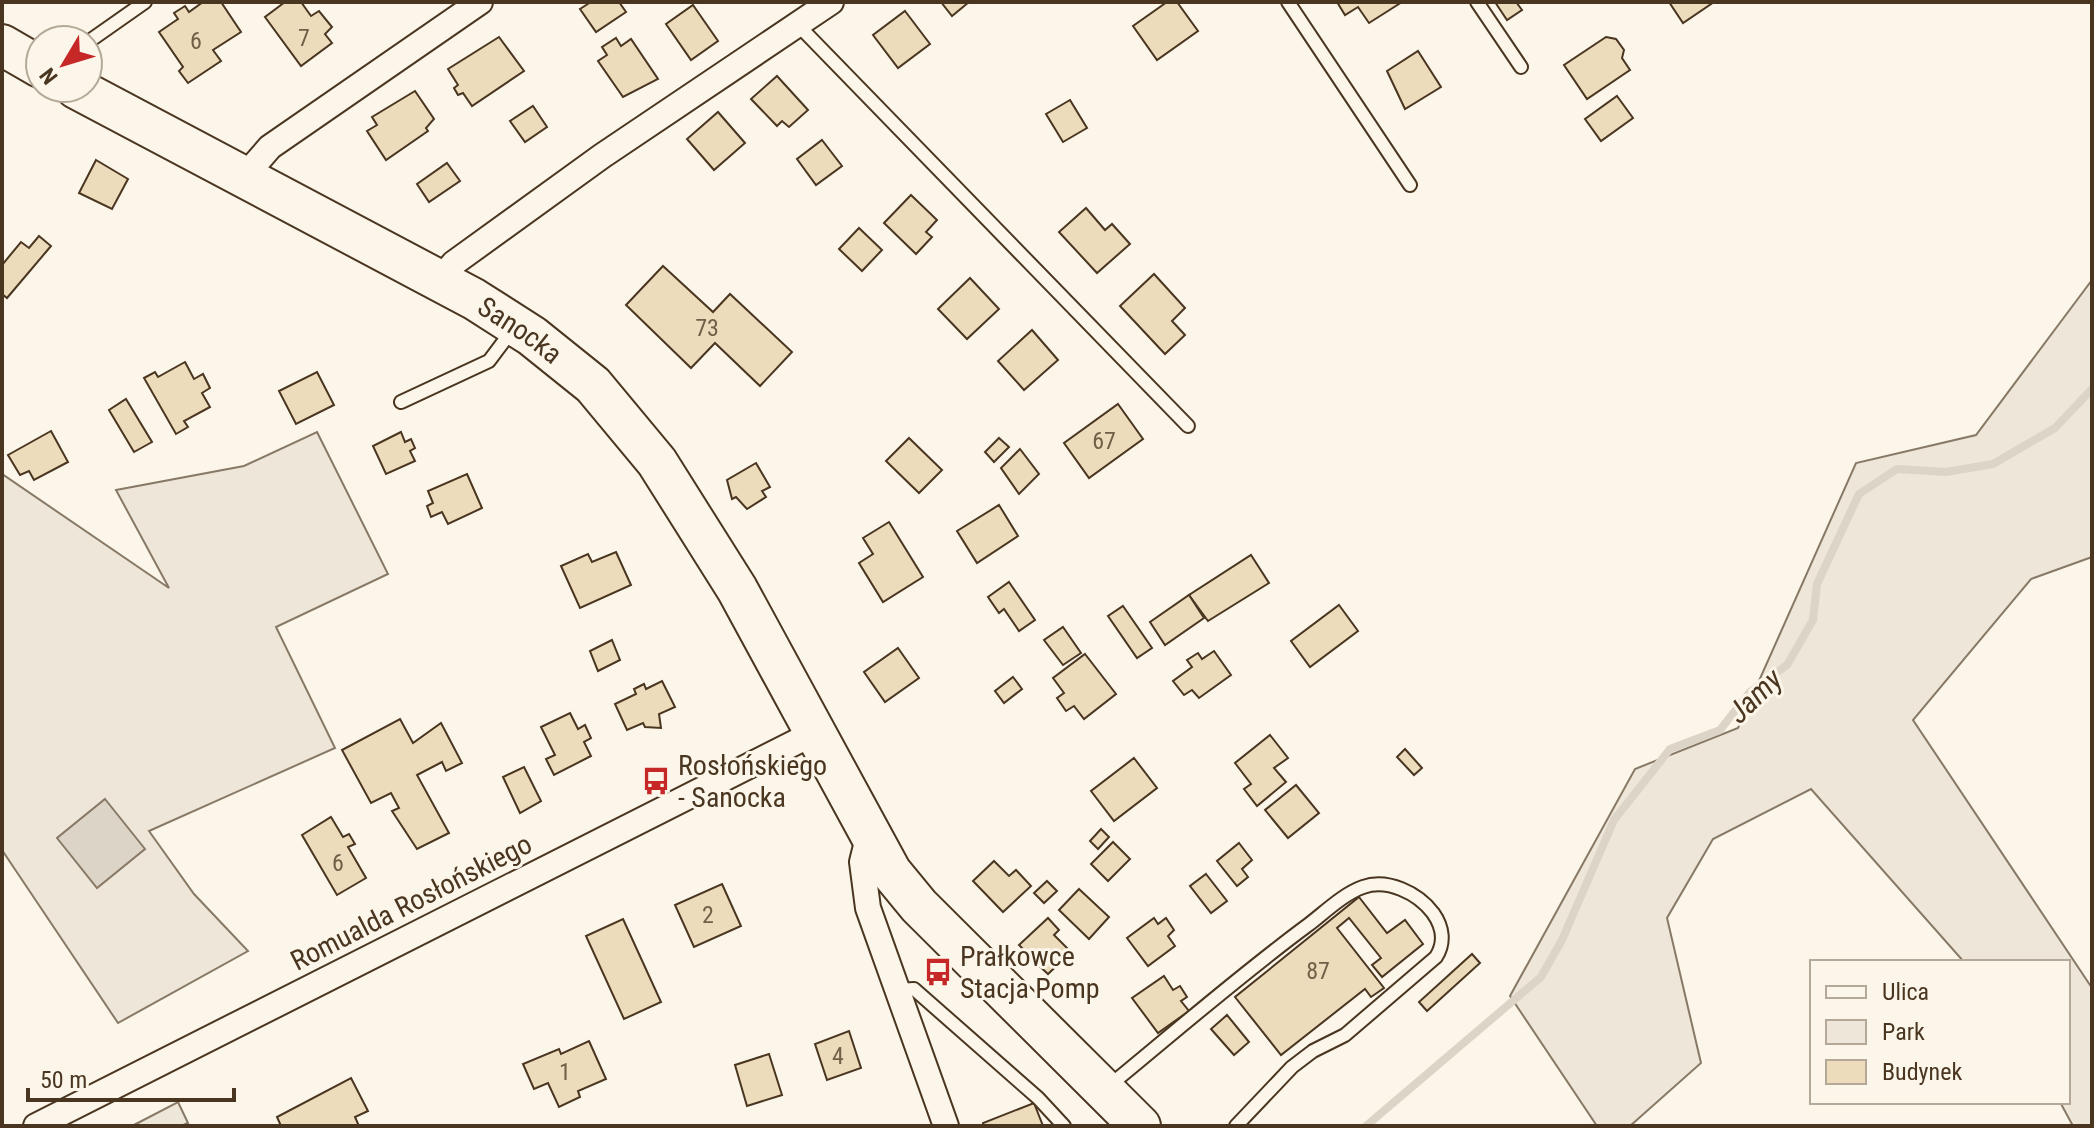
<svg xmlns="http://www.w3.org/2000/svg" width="2094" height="1128" viewBox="0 0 2094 1128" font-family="'Roboto Condensed',sans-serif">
	<rect width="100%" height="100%" fill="#fbf6e9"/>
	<!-- green -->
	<g fill="#ede6d9" stroke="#887966" stroke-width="2">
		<polygon points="2092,280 2092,557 2031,579 1913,720 2092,988 2092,1126 2073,1126 2060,1102 2068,1102 2068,962 1964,962 1811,789 1713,839 1667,918 1701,1063 1630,1126 1597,1126 1510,996 1635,769 1738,728 1856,463 1976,435"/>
		<polygon points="317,432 388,574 276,627 335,748 149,831 194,894 248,951 118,1023 2,850 2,474 169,588 116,490 244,466"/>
	</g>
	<!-- parking -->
	<polygon fill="#ede7d9" stroke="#887966" stroke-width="2" points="178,1102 188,1123 181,1126 132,1126"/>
	<!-- water -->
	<polygon fill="#dcd4c6" stroke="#887966" stroke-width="2" points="105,799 145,849 97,888 57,838"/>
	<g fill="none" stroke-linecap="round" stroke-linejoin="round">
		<!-- stream -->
		<polyline stroke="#dcd4c6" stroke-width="8" points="1366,1126 1541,977 1562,940 1614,820 1670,749 1720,730 1750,692 1787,665 1813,620 1817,584 1859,494 1897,469 1946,472 1993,464 2055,428 2092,389"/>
	</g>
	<!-- building -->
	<g fill="#ecdcbc" stroke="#4a3520" stroke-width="2">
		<polygon points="203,2 221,2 241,32 213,50 221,61 188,83 179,71 183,67 159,32 178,19 174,13 185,6 189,12"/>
		<polygon points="285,2 301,2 311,16 319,11 332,27 325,34 332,43 301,66 265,17"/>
		<polygon points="591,2 619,2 626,12 596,32 580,9"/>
		<polygon points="941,2 969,2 952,16"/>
		<polygon points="1167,2 1177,2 1198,31 1157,60 1133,26"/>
		<polygon points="1337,2 1402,2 1369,23 1358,7 1345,15"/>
		<polygon points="1495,2 1516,2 1522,10 1507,20"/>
		<polygon points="1669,2 1714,2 1683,23"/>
		<polygon points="693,5 718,41 691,60 666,24"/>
		<polygon points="905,11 930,44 898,68 873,35"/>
		<polygon points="499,37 524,71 472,106 463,93 458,95 454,88 458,85 448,69"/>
		<polygon points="1606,37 1616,39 1624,50 1622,58 1630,70 1587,99 1564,65"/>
		<polygon points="616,38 621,46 631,39 658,79 623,97 598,61 607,55 602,47"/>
		<polygon points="1418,51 1441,87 1405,109 1387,71"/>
		<polygon points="777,76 808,110 789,127 782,121 777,126 751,99"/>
		<polygon points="415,91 434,119 426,128 428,131 386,160 367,131 377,125 372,117"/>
		<polygon points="1617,96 1633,118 1601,141 1585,119"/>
		<polygon points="1070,100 1087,128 1063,142 1046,114"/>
		<polygon points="533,106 547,127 525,142 510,121"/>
		<polygon points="718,112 745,143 714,170 687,139"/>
		<polygon points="822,140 842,166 816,185 797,159"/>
		<polygon points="96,160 128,179 112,209 79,193"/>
		<polygon points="447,163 460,181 429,202 417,184"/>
		<polygon points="911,195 937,220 926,232 932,237 916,254 884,223"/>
		<polygon points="1086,208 1105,230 1112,224 1130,244 1097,273 1059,232"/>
		<polygon points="859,228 882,250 862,271 839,249"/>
		<polygon points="39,236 51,246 7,298 2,294 2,265 21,242 29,248"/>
		<polygon points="663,266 713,312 730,294 792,352 760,386 715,343 691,368 626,305"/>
		<polygon points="1154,274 1185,308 1172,321 1185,335 1165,354 1120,306"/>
		<polygon points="970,278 999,309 967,339 938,309"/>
		<polygon points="1032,330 1058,360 1024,390 998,361"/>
		<polygon points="185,362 194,379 203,374 210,388 202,393 210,407 184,421 188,427 176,434 144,378 155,372 158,377"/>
		<polygon points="317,372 334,405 296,424 279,391"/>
		<polygon points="126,399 152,442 134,452 109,410"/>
		<polygon points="1118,404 1143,439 1089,478 1064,443"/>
		<polygon points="51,431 68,462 34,480 29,471 20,475 8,455"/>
		<polygon points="401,432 405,442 411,439 415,448 410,451 415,461 386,474 373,446"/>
		<polygon points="909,438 942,470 919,493 886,461"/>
		<polygon points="999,438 1009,447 994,462 985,452"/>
		<polygon points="1020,449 1039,474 1019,494 1001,468"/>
		<polygon points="756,463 770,487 762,491 766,497 747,509 736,497 732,499 727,480"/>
		<polygon points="467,474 482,508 448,524 442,512 431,517 427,506 433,503 428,491"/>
		<polygon points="999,505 1018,536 977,563 957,531"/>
		<polygon points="889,522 923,577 883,602 859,563 873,554 863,538"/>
		<polygon points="616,552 631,585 580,608 561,566 588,554 592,562"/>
		<polygon points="1251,555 1269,583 1208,621 1189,595"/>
		<polygon points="1009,582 1035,620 1019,631 1004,609 999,613 988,597"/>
		<polygon points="1189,595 1204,618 1165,645 1150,622"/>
		<polygon points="1339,605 1358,631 1310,667 1291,641"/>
		<polygon points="1123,606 1152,648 1137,658 1108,616"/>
		<polygon points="1063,627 1081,653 1063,665 1044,640"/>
		<polygon points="612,640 620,660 598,671 590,651"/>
		<polygon points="898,648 919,678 885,702 864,672"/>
		<polygon points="1214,651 1231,675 1199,698 1192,690 1184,695 1173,681 1192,667 1187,660 1198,653 1202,659"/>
		<polygon points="1085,654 1116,694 1084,719 1074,706 1066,711 1057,698 1064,693 1053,678"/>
		<polygon points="1013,677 1022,689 1004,703 995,691"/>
		<polygon points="662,681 675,707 659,714 661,728 645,727 643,723 627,730 615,704 636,694 634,689 644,684 646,689"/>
		<polygon points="570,713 578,729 585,725 591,738 584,742 591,756 554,775 546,759 555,755 541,727"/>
		<polygon points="400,719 413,743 441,723 462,763 446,771 442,762 417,775 449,833 417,849 392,811 399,808 391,793 371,803 342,750"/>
		<polygon points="1270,735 1288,758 1274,768 1286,782 1257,806 1244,789 1251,784 1235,763"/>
		<polygon points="1405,749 1422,768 1414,775 1397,757"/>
		<polygon points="1134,758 1157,788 1114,821 1091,791"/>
		<polygon points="524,767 541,801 520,813 503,777"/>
		<polygon points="1296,785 1319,813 1288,838 1265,810"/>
		<polygon points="331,817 343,837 349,834 355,844 348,847 366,878 337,895 302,835"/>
		<polygon points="1101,829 1109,837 1098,849 1090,841"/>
		<polygon points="1113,842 1130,859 1108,881 1091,864"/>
		<polygon points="1239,843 1252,860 1242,869 1248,877 1237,886 1217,861"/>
		<polygon points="994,861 1009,876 1016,870 1031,886 1003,912 973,881"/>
		<polygon points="1206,874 1227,901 1211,913 1190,886"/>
		<polygon points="1047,881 1057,891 1044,903 1034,893"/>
		<polygon points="722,884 741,926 694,947 675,905"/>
		<polygon points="1079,889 1109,917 1089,939 1059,910"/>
		<polygon points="1359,897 1387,933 1405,920 1423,944 1382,977 1372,965 1381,958 1349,918 1337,928 1384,988 1371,997 1365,989 1281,1055 1235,997"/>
		<polygon points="1048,918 1059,930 1054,935 1071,952 1048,974 1033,960 1030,963 1026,959 1029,955 1019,945"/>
		<polygon points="1154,918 1158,924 1166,918 1174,930 1168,936 1175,946 1148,966 1127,938"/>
		<polygon points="623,919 661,1002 624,1019 586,936"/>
		<polygon points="1472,954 1480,963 1427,1011 1419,1002"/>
		<polygon points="1164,976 1173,990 1180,986 1187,997 1181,1001 1189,1011 1158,1033 1132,998"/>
		<polygon points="1227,1015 1249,1042 1234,1055 1211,1029"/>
		<polygon points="849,1031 861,1068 827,1080 815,1044"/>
		<polygon points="589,1041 606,1079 578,1091 580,1097 559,1107 548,1083 534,1089 523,1064 559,1049 561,1054"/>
		<polygon points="769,1054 782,1095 747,1106 735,1065"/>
		<polygon points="351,1078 368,1111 355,1117 359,1126 281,1126 277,1117"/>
		<polygon points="1034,1103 1043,1126 984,1126 983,1123"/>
	</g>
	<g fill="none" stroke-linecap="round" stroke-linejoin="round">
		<defs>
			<g id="service">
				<polyline points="1288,2 1410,185"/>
				<polyline points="1477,2 1521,67"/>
				<polyline points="799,26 1188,426"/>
				<polyline points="88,42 145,2"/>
				<polyline points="401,402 489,361 513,329"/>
				<polyline points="897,990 914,989 1038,1098 1064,1126"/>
				<path d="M1109 1086C1175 1032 1239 976 1308 925 1324 913 1343 894 1363 887 1387 878 1418 893 1433 913 1443 927 1445 943 1436 957L1345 1035 1313 1051 1292 1067 1236 1126"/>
			</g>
			<g id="minor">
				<polyline points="243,178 270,147 480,2"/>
				<polyline points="439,280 454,263 602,156 831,2"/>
				<polyline points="869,834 862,862 868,908 946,1126"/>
				<polyline points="36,1126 814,733"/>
			</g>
			<g id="primary">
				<polyline points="2,45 40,67"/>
				<path id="s1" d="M76 88 474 299 532 336 593 385 657 462 737 589 891 872 919 906 1140 1126"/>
			</g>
		</defs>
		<!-- service casing -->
		<use href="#service" stroke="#4a3520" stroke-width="16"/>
		<!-- minor casing -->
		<use href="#minor" stroke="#4a3520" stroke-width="28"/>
		<!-- primary casing -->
		<use href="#primary" stroke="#4a3520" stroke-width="44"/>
		<!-- service -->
		<use href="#service" stroke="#fbf6e9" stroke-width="12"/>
		<!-- minor -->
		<use href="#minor" stroke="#fbf6e9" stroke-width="24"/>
		<!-- primary -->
		<use href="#primary" stroke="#fbf6e9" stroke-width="40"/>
	</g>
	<!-- icons -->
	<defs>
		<symbol id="bus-bare" viewBox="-9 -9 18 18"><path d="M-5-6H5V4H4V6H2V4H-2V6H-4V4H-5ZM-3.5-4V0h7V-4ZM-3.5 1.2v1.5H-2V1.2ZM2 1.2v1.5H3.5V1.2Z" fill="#c62828" stroke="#fbf6e9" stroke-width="2.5" paint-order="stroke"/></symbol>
	</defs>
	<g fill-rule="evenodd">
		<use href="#bus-bare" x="636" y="761" width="40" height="40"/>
		<use href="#bus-bare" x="918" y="952" width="40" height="40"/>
	</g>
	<g text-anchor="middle" stroke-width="6" stroke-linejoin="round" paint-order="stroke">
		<!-- number labels -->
		<g font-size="24" fill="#725f47">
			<text x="304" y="46">7</text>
			<text x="196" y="49">6</text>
			<text x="707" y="336">73</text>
			<text x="1104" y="449">67</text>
			<text x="338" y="871">6</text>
			<text x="708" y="923">2</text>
			<text x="1318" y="979">87</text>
			<text x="838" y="1064">4</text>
			<text x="565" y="1080">1</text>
		</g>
		<!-- street labels -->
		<g font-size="28" fill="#4a3520" stroke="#fbf6e9">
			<text dy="10" stroke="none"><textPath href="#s1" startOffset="506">Sanocka</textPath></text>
			<text transform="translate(411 902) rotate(-27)" y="10">Romualda Rosłońskiego</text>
		</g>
		<!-- poi labels -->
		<g font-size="28" fill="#4a3520" stroke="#fbf6e9" text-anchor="start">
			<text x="678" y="775">Rosłońskiego<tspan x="678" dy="32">- Sanocka</tspan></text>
			<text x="960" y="966">Prałkowce<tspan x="960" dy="32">Stacja Pomp</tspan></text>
		</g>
		<!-- water labels -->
		<g font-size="30" font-style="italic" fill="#4a3520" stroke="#fbf6e9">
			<text transform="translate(1755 696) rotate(-44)" y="10">Jamy</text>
		</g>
	</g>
	<!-- border -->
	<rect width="2094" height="1128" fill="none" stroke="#4a3520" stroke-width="8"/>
	<!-- legend -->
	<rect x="1810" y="960" width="260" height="144" fill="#fbf6e9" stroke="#b4a999" stroke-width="2"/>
	<rect x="1826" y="986" width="40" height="12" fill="#fbf6e9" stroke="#b4a999" stroke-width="2"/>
	<text x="1882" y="1000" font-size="24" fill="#4a3520">Ulica</text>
	<rect x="1826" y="1020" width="40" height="24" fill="#ede6d9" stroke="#b4a999" stroke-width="2"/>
	<text x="1882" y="1040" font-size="24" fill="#4a3520">Park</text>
	<rect x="1826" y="1060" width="40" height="24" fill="#ecdcbc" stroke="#b4a999" stroke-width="2"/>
	<text x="1882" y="1080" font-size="24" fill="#4a3520">Budynek</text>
	<!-- north arrow -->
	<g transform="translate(64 64) rotate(232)"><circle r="38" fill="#fbf6e9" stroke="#b4a999" stroke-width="2"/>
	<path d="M0-6L14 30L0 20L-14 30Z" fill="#c62828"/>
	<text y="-12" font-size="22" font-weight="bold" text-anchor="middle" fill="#4a3520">N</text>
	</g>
	<!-- scale -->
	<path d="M28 1088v12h206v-12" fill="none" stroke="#4a3520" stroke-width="4"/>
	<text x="40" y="1088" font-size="24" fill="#4a3520" stroke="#fbf6e9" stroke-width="6" paint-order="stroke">50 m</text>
</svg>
